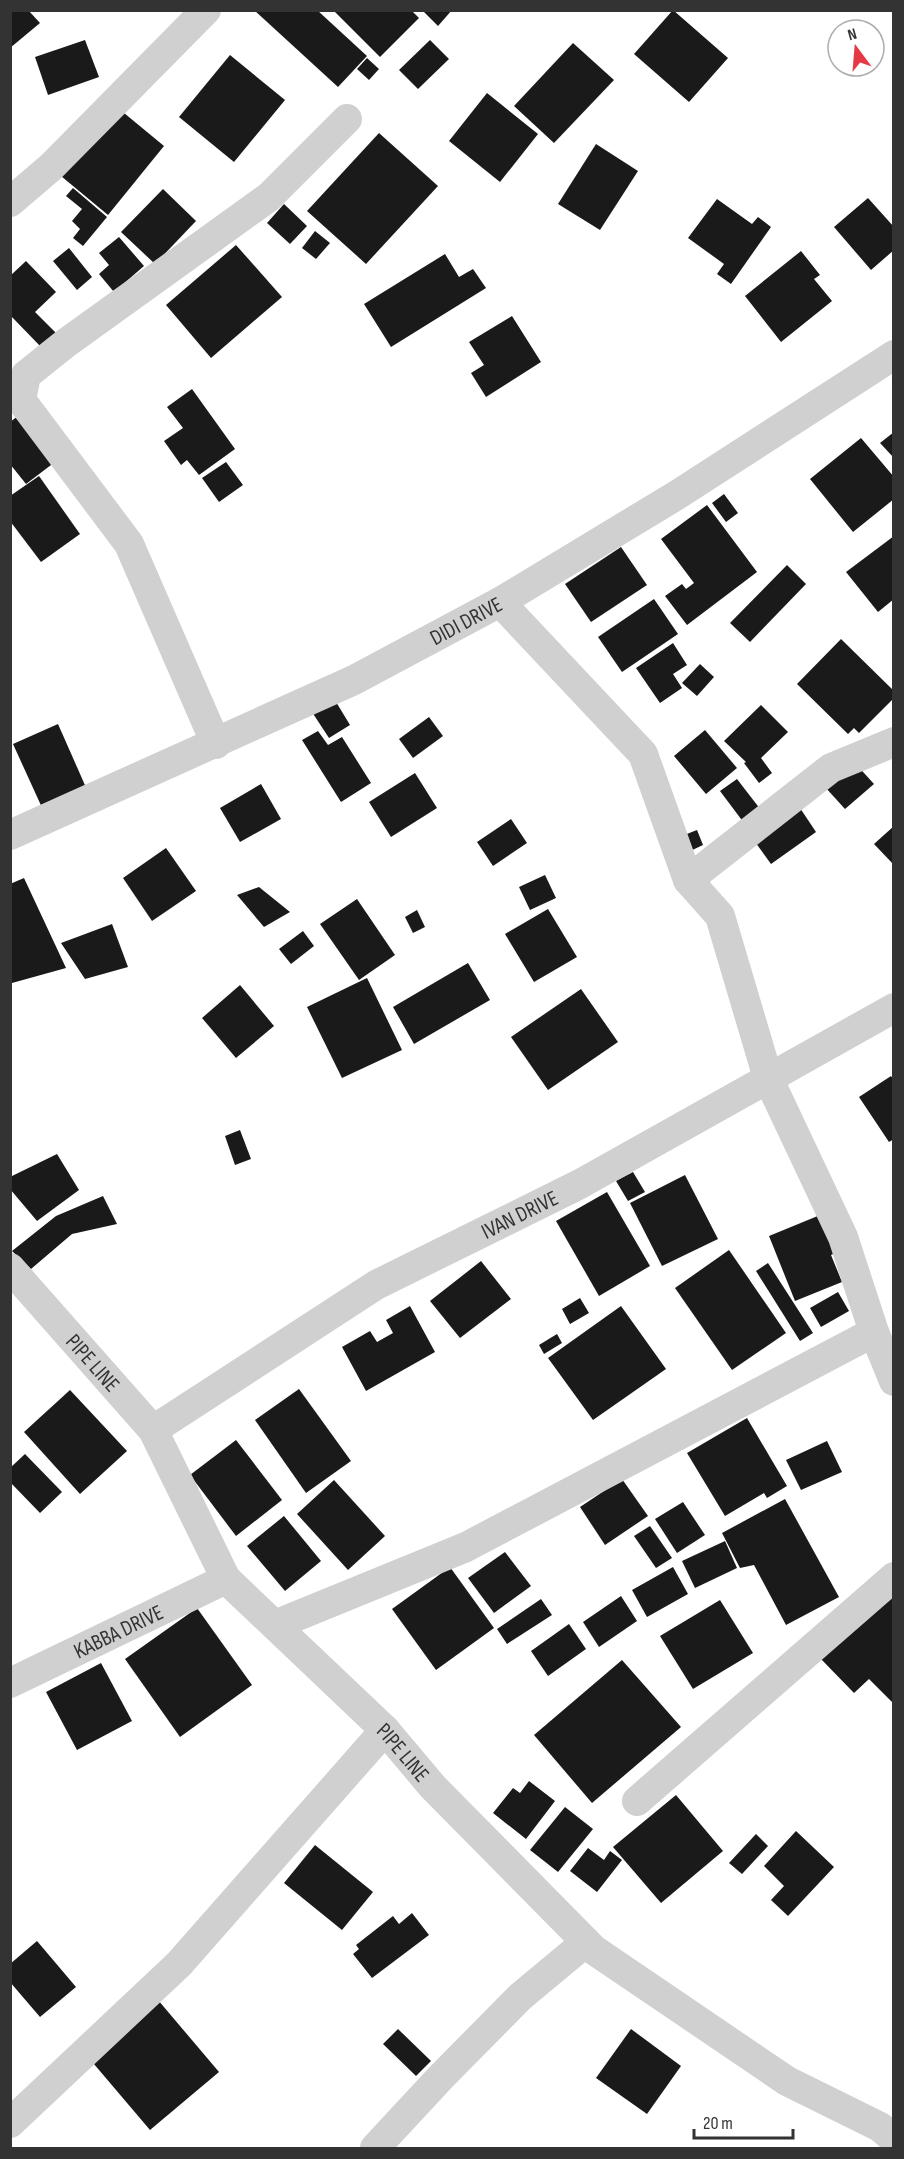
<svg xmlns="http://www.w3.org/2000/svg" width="904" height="2159" viewBox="0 0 904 2159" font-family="'Sofia Sans Condensed',sans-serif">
	<rect width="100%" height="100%" fill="#fff"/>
	<!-- building -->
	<g fill="#1a1a1a">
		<polygon points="10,10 28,10 40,23 10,48"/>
		<polygon points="254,10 317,10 367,56 338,87"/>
		<polygon points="333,10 411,10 419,18 380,57"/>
		<polygon points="422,10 452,10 438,26"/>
		<polygon points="673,10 728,58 689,102 634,54"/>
		<polygon points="85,40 99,77 48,95 35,57"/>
		<polygon points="430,40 449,59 418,89 399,70"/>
		<polygon points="573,43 614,80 554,143 514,106"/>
		<polygon points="230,55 285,100 234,162 179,117"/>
		<polygon points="367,58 379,69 369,80 357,69"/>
		<polygon points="487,93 538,134 500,182 449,141"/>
		<polygon points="118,108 164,146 108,215 61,176"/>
		<polygon points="379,133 438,186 366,264 307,211"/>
		<polygon points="596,144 638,171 600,230 558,204"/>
		<polygon points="73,188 107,217 83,246 73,238 80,229 72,221 82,209 66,196"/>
		<polygon points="163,189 196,221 155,264 121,232"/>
		<polygon points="868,198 894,227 894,250 871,270 834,227"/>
		<polygon points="717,199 752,224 758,217 771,227 731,284 717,274 724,264 688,238"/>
		<polygon points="284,204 307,226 290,244 267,223"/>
		<polygon points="315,231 330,243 316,259 302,248"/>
		<polygon points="119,237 144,266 114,292 99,274 109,265 99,253"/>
		<polygon points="236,245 282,297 211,358 166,305"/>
		<polygon points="69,248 92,277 77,290 53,261"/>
		<polygon points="801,251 820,275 814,279 832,301 781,342 745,296"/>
		<polygon points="445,254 459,277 473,269 486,288 391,347 364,304"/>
		<polygon points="26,261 56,292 35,312 57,334 42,348 10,315 10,276"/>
		<polygon points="512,316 541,362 486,397 471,373 484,365 469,342"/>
		<polygon points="192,389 235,449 199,475 187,460 181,465 164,441 183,428 167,407"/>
		<polygon points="18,416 55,462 26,484 10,464 10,422"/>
		<polygon points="894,432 894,458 880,443"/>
		<polygon points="861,438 894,477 894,499 853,532 810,479"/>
		<polygon points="226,462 243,485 219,502 202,478"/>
		<polygon points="39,476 80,534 41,562 10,521 10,496"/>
		<polygon points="724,494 738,513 726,522 712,503"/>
		<polygon points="707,505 757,572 687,625 665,596 682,584 686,589 694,583 661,539"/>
		<polygon points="894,536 894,599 878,612 846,572"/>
		<polygon points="621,547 647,585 591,622 565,584"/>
		<polygon points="787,565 806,584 750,642 730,623"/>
		<polygon points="654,599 678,634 622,672 598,637"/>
		<polygon points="841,639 894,691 894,698 859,733 854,728 848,734 797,684"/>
		<polygon points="673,643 687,665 673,674 682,688 660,703 636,668"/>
		<polygon points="700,664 714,677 697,696 682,683"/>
		<polygon points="330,692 350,725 329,738 308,706"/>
		<polygon points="761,705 788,732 761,758 772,773 759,783 744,763 746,762 724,741"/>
		<polygon points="429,717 443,736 413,758 399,739"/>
		<polygon points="58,724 88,792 44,812 13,744"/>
		<polygon points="705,730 737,768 706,794 674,756"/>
		<polygon points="318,731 328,745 342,737 371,783 341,802 302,740"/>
		<polygon points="854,762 874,784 845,809 825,787"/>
		<polygon points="415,773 437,808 391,837 369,802"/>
		<polygon points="737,779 764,814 747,827 720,791"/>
		<polygon points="261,784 281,819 240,842 220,808"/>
		<polygon points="796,802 816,832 771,864 750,835"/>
		<polygon points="511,819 527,843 493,866 477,842"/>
		<polygon points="894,826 894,865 874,844"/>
		<polygon points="697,830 703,845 686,853 679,837"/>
		<polygon points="166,848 196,891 152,921 123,878"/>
		<polygon points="545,875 556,898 530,910 519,887"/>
		<polygon points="24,878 66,968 12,983 10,884"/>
		<polygon points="259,887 290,912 264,927 237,895"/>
		<polygon points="357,899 395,955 359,980 320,924"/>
		<polygon points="548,909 577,957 534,982 505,934"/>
		<polygon points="417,910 425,927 413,933 405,917"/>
		<polygon points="112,924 128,967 85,979 61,943"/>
		<polygon points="303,931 314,946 291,964 279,949"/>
		<polygon points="468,963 490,1000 414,1044 393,1007"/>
		<polygon points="367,978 402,1050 342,1078 307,1007"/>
		<polygon points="240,985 274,1026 236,1058 202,1018"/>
		<polygon points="581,989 618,1042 548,1090 511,1037"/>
		<polygon points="891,1076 894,1081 894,1139 889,1142 859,1097"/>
		<polygon points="240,1130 251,1159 235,1165 225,1136"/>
		<polygon points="57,1154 79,1190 37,1221 10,1189 10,1177"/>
		<polygon points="633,1172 645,1192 628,1201 616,1181"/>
		<polygon points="685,1175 718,1239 662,1266 630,1203"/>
		<polygon points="607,1192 650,1266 599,1296 556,1221"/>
		<polygon points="103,1196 117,1224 72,1234 31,1269 12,1251 56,1216"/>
		<polygon points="825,1213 840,1251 831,1255 842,1282 795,1301 769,1236"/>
		<polygon points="729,1250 786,1333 732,1370 675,1288"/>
		<polygon points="481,1261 511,1299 460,1338 430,1301"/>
		<polygon points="768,1263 813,1333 800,1341 756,1271"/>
		<polygon points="838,1292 849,1311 821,1327 810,1308"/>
		<polygon points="580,1298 589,1313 570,1324 562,1309"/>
		<polygon points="410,1306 435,1352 366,1391 342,1347 370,1331 377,1342 393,1333 386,1320"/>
		<polygon points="621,1306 666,1369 593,1420 548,1358"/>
		<polygon points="557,1334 562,1343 544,1354 539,1345"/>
		<polygon points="299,1389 351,1461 306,1493 255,1420"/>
		<polygon points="70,1390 127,1451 80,1494 24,1432"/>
		<polygon points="747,1418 787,1486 767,1498 764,1493 725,1516 687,1453"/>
		<polygon points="236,1440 282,1500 236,1536 190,1475"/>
		<polygon points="827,1441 842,1472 801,1490 786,1460"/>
		<polygon points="25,1454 62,1492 40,1513 10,1482 10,1468"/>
		<polygon points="622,1479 648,1516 605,1545 580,1507"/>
		<polygon points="334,1480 385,1536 348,1570 297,1514"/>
		<polygon points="785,1499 839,1597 786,1625 754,1565 740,1568 722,1533"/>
		<polygon points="683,1502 705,1535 677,1553 655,1519"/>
		<polygon points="284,1516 321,1561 285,1591 247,1546"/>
		<polygon points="650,1526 672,1558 656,1568 634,1536"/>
		<polygon points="725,1541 737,1568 695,1588 682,1561"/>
		<polygon points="505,1552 531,1586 494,1613 468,1578"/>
		<polygon points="450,1567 494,1628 436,1670 392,1609"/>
		<polygon points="673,1567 688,1594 647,1617 632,1590"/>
		<polygon points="889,1594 894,1599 894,1704 869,1679 854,1693 821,1659"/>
		<polygon points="621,1596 637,1621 599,1647 583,1622"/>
		<polygon points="541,1599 552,1615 507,1644 497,1629"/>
		<polygon points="720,1600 753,1653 693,1689 660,1636"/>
		<polygon points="197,1608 252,1685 180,1737 125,1659"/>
		<polygon points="569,1624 586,1649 548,1676 531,1651"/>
		<polygon points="622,1660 681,1727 592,1803 534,1735"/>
		<polygon points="101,1663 132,1721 77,1750 46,1692"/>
		<polygon points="529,1781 555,1801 526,1839 493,1813 513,1788 520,1793"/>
		<polygon points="676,1795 723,1851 661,1903 613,1847"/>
		<polygon points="565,1807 593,1829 558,1872 530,1850"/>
		<polygon points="796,1831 834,1867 788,1916 771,1900 784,1886 764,1866"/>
		<polygon points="756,1834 768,1846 742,1874 729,1863"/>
		<polygon points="315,1845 373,1892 342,1930 284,1883"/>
		<polygon points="588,1848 604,1860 610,1851 622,1860 597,1892 570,1871"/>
		<polygon points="412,1913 429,1935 372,1978 353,1954 359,1949 356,1945 393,1916 399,1924"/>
		<polygon points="37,1941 76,1987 40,2017 10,1982 10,1964"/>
		<polygon points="158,2000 219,2072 150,2130 88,2057"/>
		<polygon points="398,2029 431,2061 416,2076 383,2044"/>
		<polygon points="631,2029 681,2066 647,2114 596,2078"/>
	</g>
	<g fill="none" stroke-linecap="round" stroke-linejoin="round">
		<!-- street -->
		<g stroke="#d0d0d0" stroke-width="30">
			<polyline points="10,202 51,167 206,10"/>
			<polyline points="500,602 643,754 688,880 720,916 768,1078 843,1237 874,1332 894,1381"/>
			<polyline points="216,744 129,544 21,400 26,375 66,343 269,197 347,119"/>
			<path id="s1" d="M10 835 354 680 500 602 677 495 894 355"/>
			<polyline points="688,880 831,768 894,742"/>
			<path id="s2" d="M10 1268 153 1430 226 1579 385 1730 433 1787 594 1950 787 2081 880 2127 894 2139"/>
			<path id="s3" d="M153 1430 376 1285 580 1184 894 1008"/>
			<polyline points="275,1625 466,1547 874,1332"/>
			<path id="s4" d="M10 1683 226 1579"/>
			<polyline points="637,1801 894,1577"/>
			<polyline points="10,2123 179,1964 385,1730"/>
			<polyline points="375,2148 440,2078 520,1997 586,1942"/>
		</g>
	</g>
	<g text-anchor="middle" stroke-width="6" stroke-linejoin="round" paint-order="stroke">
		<!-- street labels -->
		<g font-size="22" fill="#333" stroke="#fff">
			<text dy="8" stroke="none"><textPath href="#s1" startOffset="504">DIDI DRIVE</textPath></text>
			<text dy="8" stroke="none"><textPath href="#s3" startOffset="426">IVAN DRIVE</textPath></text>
			<text dy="8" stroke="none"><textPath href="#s2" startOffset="126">PIPE LINE</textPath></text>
			<text dy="8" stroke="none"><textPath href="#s4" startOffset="120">KABBA DRIVE</textPath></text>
			<text dy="8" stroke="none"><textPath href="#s2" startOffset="630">PIPE LINE</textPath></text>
		</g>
	</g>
	<!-- border -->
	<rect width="904" height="2159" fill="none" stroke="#333333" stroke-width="24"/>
	<!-- north arrow -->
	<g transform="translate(856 48) rotate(344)"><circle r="28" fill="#ffffff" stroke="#adadad" stroke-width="1.5"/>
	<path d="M0-4.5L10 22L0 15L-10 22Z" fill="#e63946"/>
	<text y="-9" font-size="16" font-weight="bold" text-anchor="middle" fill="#333333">N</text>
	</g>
	<!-- scale -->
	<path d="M694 2129v9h99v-9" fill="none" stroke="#333333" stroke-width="3"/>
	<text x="703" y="2129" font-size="18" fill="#333333" stroke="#ffffff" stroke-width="4.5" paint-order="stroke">20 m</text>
</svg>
